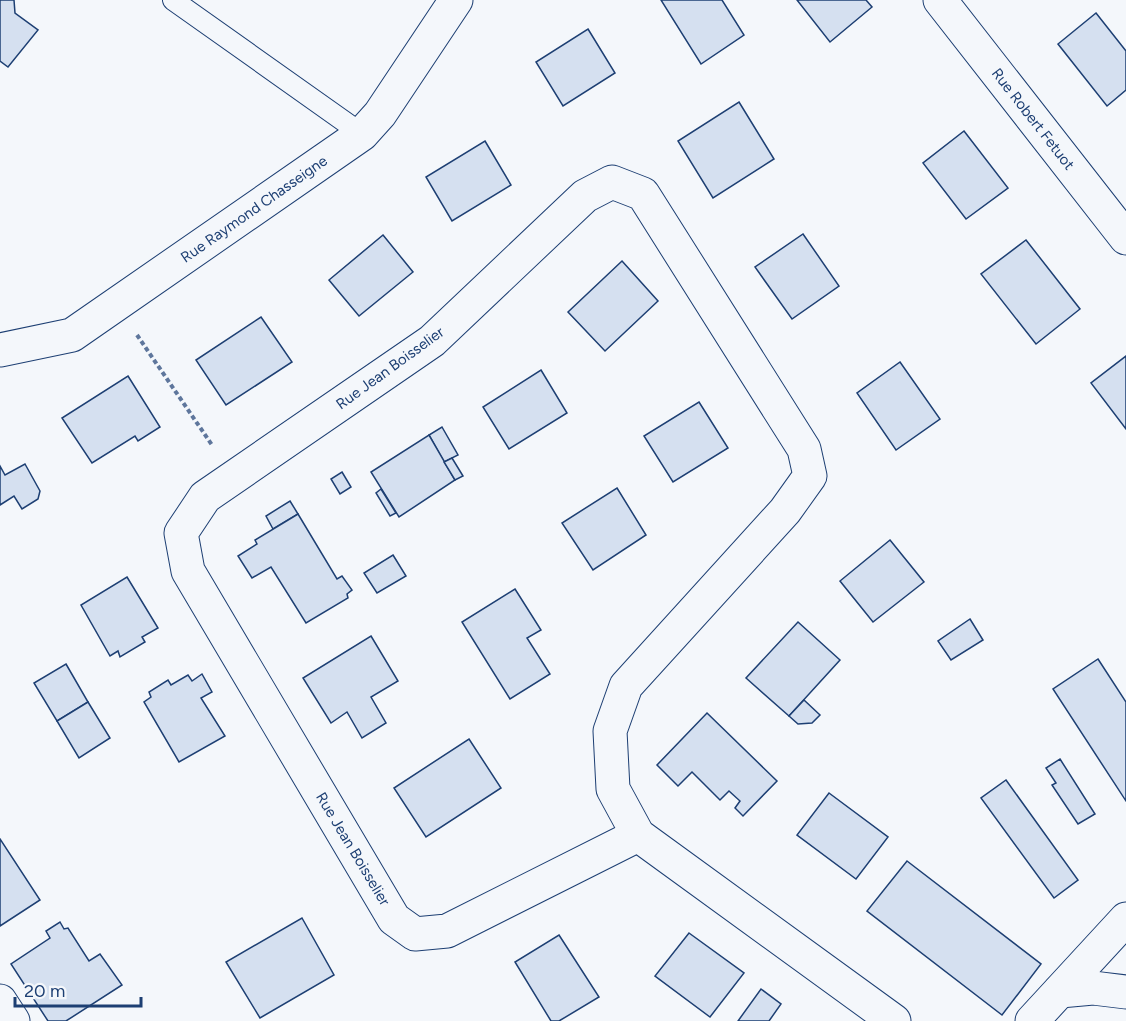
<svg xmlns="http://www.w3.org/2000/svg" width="1126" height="1021" viewBox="0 0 1126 1021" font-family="Figtree,sans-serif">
	<rect width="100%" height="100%" fill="#f4f7fb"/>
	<!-- building -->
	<g fill="#d5e0f0" stroke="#1d3f73" stroke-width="1.5">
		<polygon points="0,0 14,0 15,13 38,30 8,67 0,61"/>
		<polygon points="661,0 722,0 744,35 701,64"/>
		<polygon points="797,0 866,0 872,7 830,42"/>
		<polygon points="1096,13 1126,51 1126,90 1107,106 1058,44"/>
		<polygon points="588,29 615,73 563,106 536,62"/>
		<polygon points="739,102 774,159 713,198 678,141"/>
		<polygon points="964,131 1008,188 966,219 923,163"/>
		<polygon points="485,141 511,185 452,221 426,177"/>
		<polygon points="803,234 839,286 792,319 755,267"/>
		<polygon points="383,235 413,272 359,316 329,280"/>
		<polygon points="1026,240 1080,309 1036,344 981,274"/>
		<polygon points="622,261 658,301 605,351 568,312"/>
		<polygon points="261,317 292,362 226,405 196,360"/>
		<polygon points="1126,356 1126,429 1091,383"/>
		<polygon points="900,362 940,419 896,450 857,393"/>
		<polygon points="541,370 567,413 509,449 483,407"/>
		<polygon points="128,376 160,427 138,441 135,436 92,463 62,418"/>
		<polygon points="699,402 728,448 673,482 644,436"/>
		<polygon points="442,427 458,455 444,462 429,435"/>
		<polygon points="429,435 455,480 399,517 371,472"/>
		<polygon points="452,458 463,476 455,480 444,462"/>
		<polygon points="25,464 40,491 38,499 22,509 14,496 0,505 0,466 5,475"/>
		<polygon points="342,472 351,487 340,494 331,479"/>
		<polygon points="617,488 646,535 593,570 562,523"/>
		<polygon points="381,489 396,513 390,516 376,493"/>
		<polygon points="290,501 298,514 273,529 266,516"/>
		<polygon points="298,514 337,579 342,576 352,590 347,594 348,598 306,623 271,567 252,578 238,556 257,544 255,540"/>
		<polygon points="890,540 924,582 873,622 840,581"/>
		<polygon points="393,555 406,576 377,593 364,573"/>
		<polygon points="127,577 158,628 142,637 145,642 120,657 118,651 110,656 81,605"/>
		<polygon points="515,589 541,630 527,638 550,674 510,699 462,622"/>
		<polygon points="970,619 983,640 951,660 938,641"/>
		<polygon points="798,622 840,660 789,716 746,678"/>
		<polygon points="371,636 398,681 371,697 386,723 362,738 347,712 331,723 303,678"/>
		<polygon points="1098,659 1126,702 1126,801 1053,689"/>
		<polygon points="66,664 88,702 57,721 34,683"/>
		<polygon points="202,674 212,692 201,698 225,736 179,762 144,702 151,697 149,692 168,680 171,685 188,675 192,681"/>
		<polygon points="804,700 820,715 812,723 798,724 789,716"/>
		<polygon points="88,702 110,738 79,758 57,721"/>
		<polygon points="707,713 777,781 743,816 735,808 740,801 729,791 720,800 692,772 678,786 657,765"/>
		<polygon points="469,739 501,788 426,837 394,788"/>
		<polygon points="1060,759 1095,814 1078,824 1052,785 1056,783 1046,768"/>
		<polygon points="1006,780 1078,880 1054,898 981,798"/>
		<polygon points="829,793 888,837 856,879 797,835"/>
		<polygon points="0,839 40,900 0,926"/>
		<polygon points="907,861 1041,964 1002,1015 867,911"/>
		<polygon points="302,918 334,975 260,1018 226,962"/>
		<polygon points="60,922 64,929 68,928 89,961 100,954 122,985 66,1021 48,1021 11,964 50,938 46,931"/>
		<polygon points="689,933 744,973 710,1017 655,976"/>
		<polygon points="559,935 599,997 559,1021 551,1021 515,962"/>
		<polygon points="761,989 781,1004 769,1021 738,1021"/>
	</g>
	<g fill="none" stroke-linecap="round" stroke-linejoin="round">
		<defs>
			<polyline id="lane" points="173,0 362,134"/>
			<g id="street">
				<polyline points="940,0 1126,238"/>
				<polyline points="0,350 72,335 362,134 380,114 456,0"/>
				<polyline points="638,835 447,931 415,934 394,919 188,571 181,533 205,497 432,341 585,196 612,182 643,194 804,449 810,476 785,511 626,686 610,731 613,789 638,835 894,1021"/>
				<polyline points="0,1001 13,1021"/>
			</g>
			<g id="secondary">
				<polyline points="1060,991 1093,988 1126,992"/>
				<polyline points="1032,1021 1126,919"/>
			</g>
		</defs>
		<!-- lane casing -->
		<use href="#lane" stroke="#1d3f73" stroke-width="22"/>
		<!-- street casing -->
		<use href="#street" stroke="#1d3f73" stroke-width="35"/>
		<!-- secondary casing -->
		<use href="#secondary" stroke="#1d3f73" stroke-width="35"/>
		<!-- path -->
		<polyline stroke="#5e769c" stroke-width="4" stroke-dasharray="4.5 3" stroke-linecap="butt" points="137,335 212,445"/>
		<!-- lane -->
		<use href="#lane" stroke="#f4f7fb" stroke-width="20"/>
		<!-- street -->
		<use href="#street" stroke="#f4f7fb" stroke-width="33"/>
		<!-- secondary -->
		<use href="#secondary" stroke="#f4f7fb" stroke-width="33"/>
	</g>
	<g text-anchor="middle" stroke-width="4.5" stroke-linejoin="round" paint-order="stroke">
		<!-- street labels -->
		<g font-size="15" fill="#1d3f73" stroke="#f4f7fb">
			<text transform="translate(1033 119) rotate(52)" y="5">Rue Robert Fetuot</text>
			<text transform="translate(254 209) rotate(-35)" y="5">Rue Raymond Chasseigne</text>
			<text transform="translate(390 368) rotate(-36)" y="5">Rue Jean Boisselier</text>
			<text transform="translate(353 849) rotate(59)" y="5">Rue Jean Boisselier</text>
		</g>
	</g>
	<!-- scale -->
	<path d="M15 997v9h126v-9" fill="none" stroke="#1d3f73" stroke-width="3"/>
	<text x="24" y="997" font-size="18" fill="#1d3f73" stroke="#f4f7fb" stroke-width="4.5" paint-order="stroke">20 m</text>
</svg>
